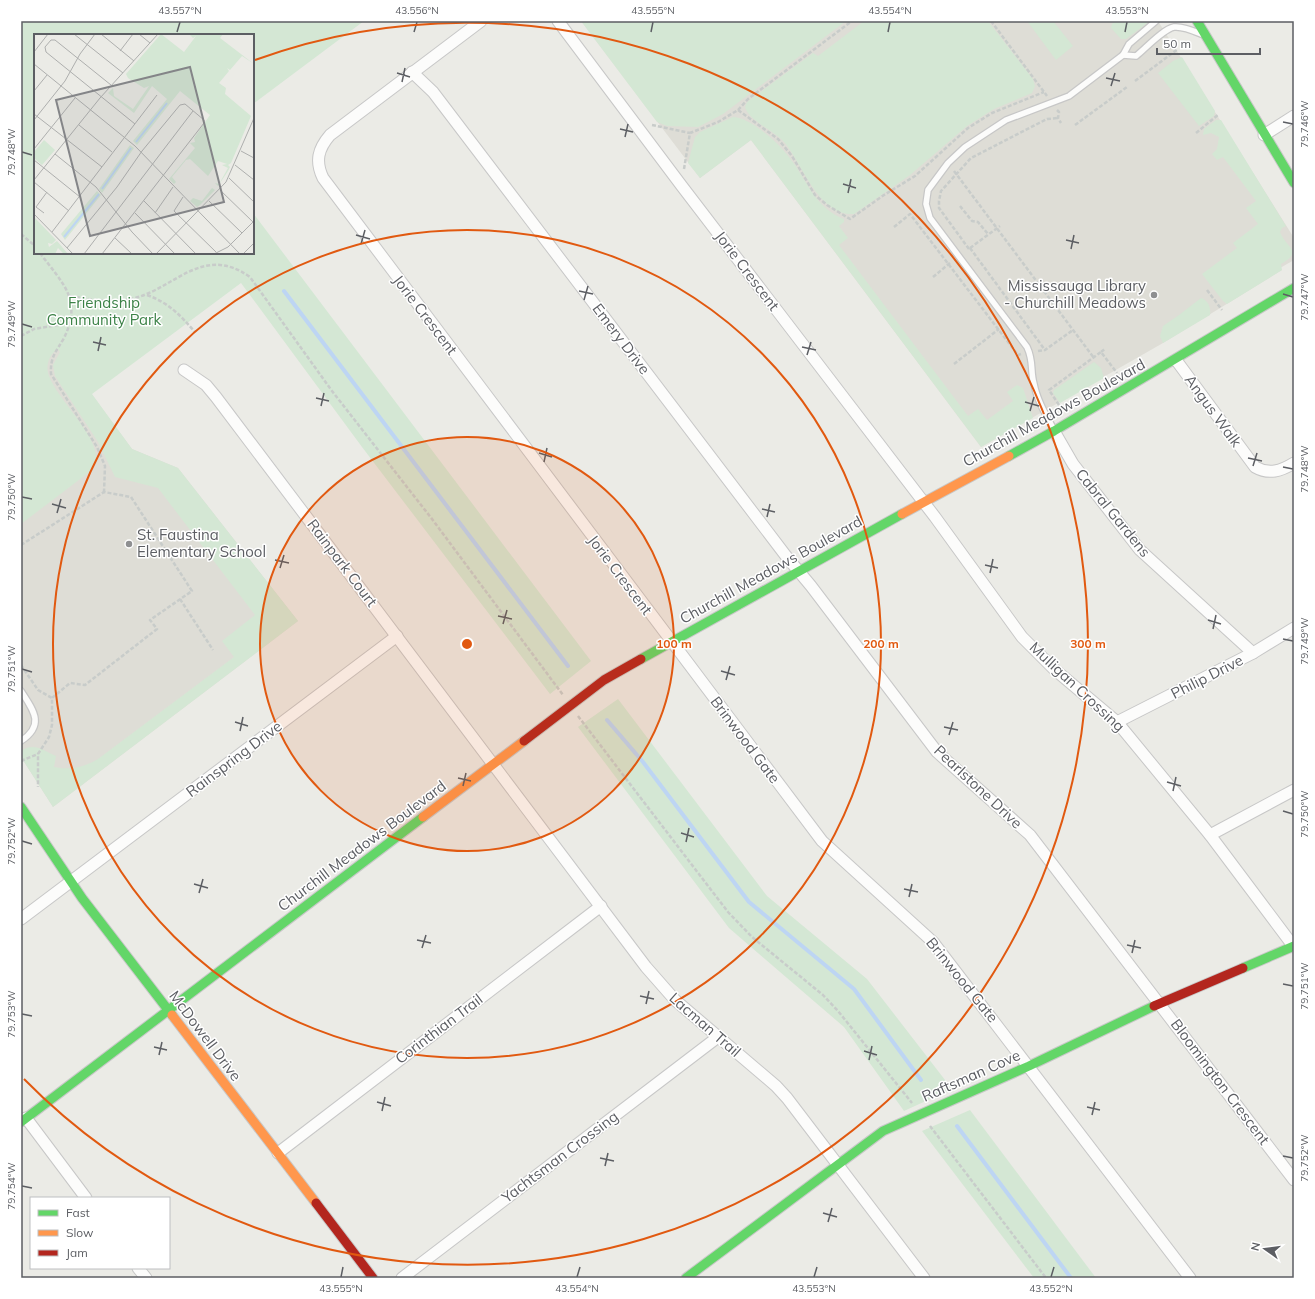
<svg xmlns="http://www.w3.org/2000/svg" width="1315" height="1299" viewBox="0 0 1315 1299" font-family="Mulish,sans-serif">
	<rect width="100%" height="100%" fill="#ebebe6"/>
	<!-- education -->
	<g fill="#deddd6">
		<polygon points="581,21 1158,21 1294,238 1294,260 1280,268 1282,270 1163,343 981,447 751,140 700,178"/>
		<polygon points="58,349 132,449 178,468 298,621 53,807 21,757 21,373"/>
	</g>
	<!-- green -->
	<g fill="#d4e7d4">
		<path d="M21 21H364L253 104V35H35V253H253V213L591 661 550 694 362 447 241 283 92 394 132 449 178 468 298 621 53 807 21 757V751C33 742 43 750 56 756L54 767C70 770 83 768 98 759L234 657 222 641 255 615 158 488 115 477 98 442 55 376 53 365 60 352 58 349C49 354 45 366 49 376 58 400 94 431 96 456 96 460 93 466 92 470L21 524Z"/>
		<polygon points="581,21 846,21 723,114 698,127 667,126 657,122"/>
		<path d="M864 21H988L1033 79 1035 86 1032 93 994 109 967 126 910 175 854 214C819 217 802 163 784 142 773 130 749 121 745 107L747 102 813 53 818 56Z"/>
		<polygon points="1027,21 1053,21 1073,46 1056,60"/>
		<polygon points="1115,21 1150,21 1126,39 1121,39 1111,28 1112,24"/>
		<polygon points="1182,57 1215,111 1214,116 1199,126 1158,73 1173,61"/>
		<path d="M733 117C744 118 753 124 761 130 775 140 785 151 795 165 809 186 818 209 844 219V222L839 226 848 238 839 245 968 416 978 409 987 420 1013 401 1007 392 1017 385 1023 388 1033 418 981 447 751 140 700 178 688 163 695 137 700 132Z"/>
		<path d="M1216 120H1221L1286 226 1282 228 1280 232C1286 248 1304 251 1281 264L1282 270 1227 304 1223 301 1202 274 1237 248 1233 243 1258 224 1246 208 1256 201 1223 157 1217 160 1212 154 1217 149 1219 137 1211 133 1203 135 1204 129Z"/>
		<path d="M1201 298C1208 300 1211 307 1210 315L1163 343 1160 336 1163 326 1179 315Z"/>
		<polygon points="1094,362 1101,368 1104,378 1060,403 1053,393 1054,390"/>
		<polygon points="618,699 767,896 867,979 952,1089 904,1111 844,1027 729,928 578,727"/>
		<polygon points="970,1110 1096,1278 1034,1278 922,1131"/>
	</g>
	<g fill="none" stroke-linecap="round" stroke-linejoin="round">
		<!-- stream -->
		<g stroke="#bdd5f3" stroke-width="4">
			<polyline points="284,291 568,666"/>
			<polyline points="607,720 643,762 749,902 854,989 921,1080"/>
			<polyline points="957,1126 1071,1278"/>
		</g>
		<defs>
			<g id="lane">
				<path d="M1123 55 1136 56C1145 49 1163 29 1174 27 1183 26 1194 31 1201 34"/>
				<path d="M1054 430C1046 415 1037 400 1034 384 1030 370 1034 362 1027 347L930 218 926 204 928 190 948 163 965 147 1006 120 1069 96 1123 55 1129 44 1156 21"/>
				<path d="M21 691C34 711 45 725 21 741"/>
			</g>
			<g id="street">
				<path d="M481 21 330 135C318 149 315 161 323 178L822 841 933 942 1190 1278"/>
				<polyline points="558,21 681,185 935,517 1022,637 1054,669 1117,722 1210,835 1294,947"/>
				<polyline points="412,72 433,92 786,556 811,586 937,752 1030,835 1294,1180"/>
				<polyline points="1264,135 1294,116"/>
				<path d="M1176 360 1255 467C1269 475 1281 471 1294 463"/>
				<polyline points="184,370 206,385 216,397 646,967 675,1000 776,1086 787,1098 924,1278"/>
				<polyline points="1054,431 1073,464 1140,550 1253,653"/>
				<polyline points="1117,722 1253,653 1294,628"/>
				<polyline points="1210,835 1294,790"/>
				<polyline points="21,919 397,636"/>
				<polyline points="26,1118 86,1198"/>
				<polyline points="278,1153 601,906"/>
				<polyline points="138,1268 146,1278"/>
				<polyline points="402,1278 718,1037"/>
			</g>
			<g id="fast">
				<polyline points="1197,21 1294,183"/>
				<polyline points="1009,456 1054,431 1294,288"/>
				<polyline points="641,659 902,514"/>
				<polyline points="21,807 82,898 172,1015"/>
				<polyline points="1243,968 1294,946"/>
				<polyline points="21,1122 423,817"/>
				<polyline points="686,1278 883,1131 1029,1066 1154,1006"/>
			</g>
			<g id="slow">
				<polyline points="902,514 1009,456"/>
				<polyline points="423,817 524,741"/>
				<polyline points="172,1015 316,1203"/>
			</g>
			<g id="jam">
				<polyline points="524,741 604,680 641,659"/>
				<polyline points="1154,1006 1243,968"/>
				<polyline points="316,1203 373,1278"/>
			</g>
		</defs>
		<!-- lane casing -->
		<use href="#lane" stroke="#c7c7c7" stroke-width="8"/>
		<!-- street casing -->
		<use href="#street" stroke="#c7c7c7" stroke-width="13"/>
		<!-- fast casing -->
		<use href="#fast" stroke="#c8c8c8" stroke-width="11"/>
		<!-- slow casing -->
		<use href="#slow" stroke="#c8c8c8" stroke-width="11"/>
		<!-- jam casing -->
		<use href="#jam" stroke="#c8c8c8" stroke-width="11"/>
		<!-- path -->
		<g stroke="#c8ccca" stroke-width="2.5" stroke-dasharray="4 2" stroke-linecap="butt">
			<polyline points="991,21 1047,96"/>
			<polyline points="1135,81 1178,49"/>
			<polyline points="738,110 748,99 852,21"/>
			<polyline points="1057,110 1059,112 1058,118 1061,123"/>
			<polyline points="652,125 690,133"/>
			<polyline points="1075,125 1127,87"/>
			<polyline points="1196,133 1219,114"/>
			<polyline points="684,169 690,133 718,122 738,110 778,139 792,156 815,195 827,205 850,219 884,195 915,176 968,128 992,113 1044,92"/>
			<polyline points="954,171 1094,358"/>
			<polyline points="960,206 972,221 978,222 988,234"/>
			<polyline points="894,227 910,214 1018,355 1021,354"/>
			<polyline points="21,234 35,246"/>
			<polyline points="970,248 1045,350"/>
			<polyline points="970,248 1000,226"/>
			<polyline points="969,249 939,208 939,201 941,191 971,158 1047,119 1058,118"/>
			<path d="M40 253C62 283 83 299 64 338 56 352 50 357 51 374L97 447 105 466 104 492"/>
			<polyline points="933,277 950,263"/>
			<polyline points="1207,290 1222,310"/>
			<path d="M147 295C169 303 180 315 195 332"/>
			<path d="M70 296C89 299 111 304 131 299 174 290 202 243 250 277L332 391 432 519 563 695"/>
			<polyline points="21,336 34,329 69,323"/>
			<polyline points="1038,351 1045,350 1073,330"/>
			<polyline points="1101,352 1105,349"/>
			<polyline points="954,364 999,329"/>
			<polyline points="1059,405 1049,390 1101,352 1117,373"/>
			<polyline points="21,545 104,492 131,497 192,591 150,620 157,629 85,685 70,683 52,698 52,725 49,737 38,754 38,787"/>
			<polyline points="180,599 213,650"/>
			<polyline points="21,665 38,690 52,698"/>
			<polyline points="578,716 728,912 752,937 823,995 838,1011 912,1103"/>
			<polyline points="21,761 38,754"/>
			<polyline points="930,1126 1046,1278"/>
		</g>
		<!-- lane -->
		<use href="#lane" stroke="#fcfcfb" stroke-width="5.5"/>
		<!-- street -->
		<use href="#street" stroke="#fcfcfb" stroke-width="11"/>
		<!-- fast -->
		<use href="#fast" stroke="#63d668" stroke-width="9"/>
		<!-- slow -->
		<use href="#slow" stroke="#ff974d" stroke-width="9"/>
		<!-- jam -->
		<use href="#jam" stroke="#b3261e" stroke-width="9"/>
	</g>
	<!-- ticks -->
	<path fill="none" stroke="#5c5e63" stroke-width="1.5" d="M177 32 180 22M414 32 417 22M651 32 653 22M888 32 890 22M1125 32 1127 22M397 73 410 77M1106 78 1120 81M402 82 405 68M1111 86 1115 73M1283 122 1293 124M620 129 633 132M625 137 628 124M22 152 32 155M843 184 856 188M848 193 851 179M356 235 370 239M1066 240 1079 243M361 244 365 230M1071 249 1074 235M579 291 593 294M1283 294 1293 297M584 300 588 286M22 324 32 327M93 342 106 345M802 347 816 350M98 351 101 337M807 355 811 342M316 398 329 401M1025 402 1039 406M321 406 324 393M1030 411 1034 397M539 453 552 457M1248 458 1262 461M544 462 547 448M1253 466 1257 453M1283 467 1293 469M22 497 32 499M52 504 66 508M762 509 775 512M57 513 61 499M767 517 770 504M275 560 289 563M985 565 998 568M280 568 284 555M990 573 993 559M498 616 512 619M1208 620 1221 624M503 624 507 610M1213 629 1216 615M1283 639 1293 641M22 669 32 672M721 671 735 675M726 680 730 666M235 722 248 726M944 727 958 730M240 731 243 717M949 735 953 722M458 778 471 781M1167 782 1181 786M463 786 466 773M1173 791 1176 777M1283 811 1293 814M681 833 694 837M22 841 32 844M686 842 689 828M194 884 208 888M904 889 918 892M199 893 203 879M909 897 912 884M417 940 431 943M1127 945 1141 948M422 948 426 935M1132 953 1135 940M1283 984 1293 986M640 996 654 999M646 1004 649 991M22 1014 32 1016M154 1047 167 1050M864 1051 877 1055M159 1055 162 1042M869 1060 872 1046M377 1102 391 1106M1087 1107 1100 1110M382 1111 385 1097M1092 1115 1095 1102M1283 1156 1293 1158M600 1158 614 1161M605 1166 608 1153M22 1186 32 1188M823 1213 837 1217M828 1222 832 1208M341 1277 343 1267M577 1277 580 1267M814 1277 817 1267M1051 1277 1054 1267"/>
	<!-- distance rings -->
	<circle cx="467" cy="644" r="207" fill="#e15910" fill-opacity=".12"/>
	<g fill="none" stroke="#e15910" stroke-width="2">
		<circle cx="467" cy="644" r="207"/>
		<circle cx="467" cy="644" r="414"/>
		<path d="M255 60A621 621 0 1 1 24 1079"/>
	</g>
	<!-- markers -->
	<g fill="#8e8f91" stroke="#fff" stroke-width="1.5">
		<circle cx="1154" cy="295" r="4"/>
		<circle cx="129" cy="544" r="4"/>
	</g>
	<g text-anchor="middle" stroke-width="3" stroke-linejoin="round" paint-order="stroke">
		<!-- street labels -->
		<g font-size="15" fill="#5c5e63" stroke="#fff">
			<text transform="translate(747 271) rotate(53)" y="5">Jorie Crescent</text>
			<text transform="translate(425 315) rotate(53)" y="5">Jorie Crescent</text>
			<text transform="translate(621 339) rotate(53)" y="5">Emery Drive</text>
			<text transform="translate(1213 411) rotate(54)" y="5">Angus Walk</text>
			<text transform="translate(1054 413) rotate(-29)" y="5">Churchill Meadows Boulevard</text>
			<text transform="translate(1113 513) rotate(51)" y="5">Cabral Gardens</text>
			<text transform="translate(342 563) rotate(53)" y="5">Rainpark Court</text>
			<text transform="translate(771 570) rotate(-29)" y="5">Churchill Meadows Boulevard</text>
			<text transform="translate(620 575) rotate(53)" y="5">Jorie Crescent</text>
			<text transform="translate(1207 677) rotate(-27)" y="5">Philip Drive</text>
			<text transform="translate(1077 687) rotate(43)" y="5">Mulligan Crossing</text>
			<text transform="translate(745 740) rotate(53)" y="5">Brinwood Gate</text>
			<text transform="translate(234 759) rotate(-37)" y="5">Rainspring Drive</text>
			<text transform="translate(978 787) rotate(43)" y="5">Pearlstone Drive</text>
			<text transform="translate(362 846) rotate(-37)" y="5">Churchill Meadows Boulevard</text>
			<text transform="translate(962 980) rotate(51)" y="5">Brinwood Gate</text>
			<text transform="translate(705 1025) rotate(41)" y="5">Lacman Trail</text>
			<text transform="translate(439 1029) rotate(-37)" y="5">Corinthian Trail</text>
			<text transform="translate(205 1036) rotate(53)" y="5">McDowell Drive</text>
			<text transform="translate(971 1076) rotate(-24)" y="5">Raftsman Cove</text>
			<text transform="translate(1220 1082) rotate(53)" y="5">Bloomington Crescent</text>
			<text transform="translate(560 1157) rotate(-37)" y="5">Yachtsman Crossing</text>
		</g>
		<!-- poi labels -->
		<g font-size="15" fill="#5c5e63" stroke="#fff" text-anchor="end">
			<text x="1146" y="291">Mississauga Library<tspan x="1146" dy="17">- Churchill Meadows</tspan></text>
			<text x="137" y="540" text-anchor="start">St. Faustina<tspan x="137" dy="17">Elementary School</tspan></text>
		</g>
		<!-- park labels -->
		<g font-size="15" fill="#3c8247" stroke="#fff">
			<text x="104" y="308">Friendship<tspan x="104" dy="17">Community Park</tspan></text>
		</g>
	</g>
	<!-- overview -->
	<g transform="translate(34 34)">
		<rect width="220" height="220" fill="#ebebe6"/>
		<path d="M127 0 150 18 162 2 159 4 155 0H189L186 4 220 30 208 22 196 36 193 34 195 37 185 49 192 54 191 60 217 82 197 129 194 131 196 133 194 137 184 152 181 149 185 150 194 134 188 131 193 130 184 127 174 142 156 125 152 126 138 143 142 148 140 150 135 145 161 114 156 109 161 108 160 104 176 81 146 57 103 111 99 107 133 65 118 52 100 79 74 59 79 54 80 62 99 75 115 52 110 54 94 44 92 40ZM10 106 21 116 8 131 0 124V118ZM96 111 100 114 68 159 65 155ZM178 154 181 156 166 171 163 173 156 167 159 164 168 167ZM63 157 67 161 31 206 27 200ZM0 183 22 206 18 210 14 209 15 213 23 207 34 220H30L24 214 21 220H0Z" fill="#d4e7d4"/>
		<path fill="none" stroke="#bdd5f3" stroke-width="2" d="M102 108 133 69M68 155 97 114M30 203 65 160"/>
		<path fill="none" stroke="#aeafae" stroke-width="1" d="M40 0 89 39M67 0 100 27M105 0 116 9M86 17 99 0M0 18 14 0M0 30 101 112 206 220M77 51 21 6H17L11 13 12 18 101 90M0 57 13 41M0 80 68 133M0 86 31 47 46 20 61 0M45 91 78 118M0 115 41 64M207 117 220 124M21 120 62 153 98 198 119 220M0 126 46 163M201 131 220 146M195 144 220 168M0 146 66 64 124 0M0 148 35 177M186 156 219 188M149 163 140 177 182 218M110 167 162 220M175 167 208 199M10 179 2 173 13 158M101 179 141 220M121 179 139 153M0 180 39 220M18 198 123 61M81 204 98 220M33 214 83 153 108 117 146 71 151 70 170 86V89L68 220M50 220 159 77M122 220 192 148 220 84M180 220 194 213 220 187M209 220 220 209"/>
		<path fill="#848588" fill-opacity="0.15" stroke="#848588" stroke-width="2" d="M156 33 190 168 56 202 22 66Z"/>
		<rect width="220" height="220" fill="none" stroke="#5c5e63" stroke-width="2"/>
	</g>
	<circle cx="467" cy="644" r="6" fill="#e15910" stroke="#fff" stroke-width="2"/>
	<g font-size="12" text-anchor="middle" font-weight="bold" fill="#e15910" stroke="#fff" stroke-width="3" stroke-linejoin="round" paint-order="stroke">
		<text x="674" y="648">100 m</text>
		<text x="881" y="648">200 m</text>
		<text x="1088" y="648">300 m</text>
	</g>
	<!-- border -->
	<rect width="1315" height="1299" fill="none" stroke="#ffffff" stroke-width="44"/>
	<!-- legend -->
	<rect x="30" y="1197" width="140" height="72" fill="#ffffff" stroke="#bebfc1"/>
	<rect x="38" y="1210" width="20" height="6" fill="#63d668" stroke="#bebfc1"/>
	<text x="66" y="1217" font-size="12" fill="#5c5e63">Fast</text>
	<rect x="38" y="1230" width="20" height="6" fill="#ff974d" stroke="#bebfc1"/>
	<text x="66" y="1237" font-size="12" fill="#5c5e63">Slow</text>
	<rect x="38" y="1250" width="20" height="6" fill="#b3261e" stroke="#bebfc1"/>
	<text x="66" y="1257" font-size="12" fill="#5c5e63">Jam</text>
	<!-- north arrow -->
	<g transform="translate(1265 1249) rotate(284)" stroke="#ffffff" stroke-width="3" paint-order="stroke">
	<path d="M0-3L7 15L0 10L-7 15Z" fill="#5c5e63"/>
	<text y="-6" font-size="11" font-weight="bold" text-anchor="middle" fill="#5c5e63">N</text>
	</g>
	<!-- scale -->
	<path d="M1157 48v6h103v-6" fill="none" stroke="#5c5e63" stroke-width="2"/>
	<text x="1163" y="48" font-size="12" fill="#5c5e63" stroke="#ffffff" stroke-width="3" paint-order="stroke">50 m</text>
	<rect x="22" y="22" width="1271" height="1255" fill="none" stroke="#5c5e63" stroke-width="1.5"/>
	<g font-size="10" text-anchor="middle" fill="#5c5e63">
		<text x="180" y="14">43.557°N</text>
		<text x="417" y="14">43.556°N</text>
		<text x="653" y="14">43.555°N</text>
		<text x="890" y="14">43.554°N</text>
		<text x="1127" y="14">43.553°N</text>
		<text transform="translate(1304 124) rotate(-90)" y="4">79.746°W</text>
		<text transform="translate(11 152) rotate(-90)" y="4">79.748°W</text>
		<text transform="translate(1304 297) rotate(-90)" y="4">79.747°W</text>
		<text transform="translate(11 324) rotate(-90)" y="4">79.749°W</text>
		<text transform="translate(1304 469) rotate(-90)" y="4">79.748°W</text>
		<text transform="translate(11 497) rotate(-90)" y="4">79.750°W</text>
		<text transform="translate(1304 641) rotate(-90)" y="4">79.749°W</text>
		<text transform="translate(11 669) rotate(-90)" y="4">79.751°W</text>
		<text transform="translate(1304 814) rotate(-90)" y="4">79.750°W</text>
		<text transform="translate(11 841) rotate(-90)" y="4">79.752°W</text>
		<text transform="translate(1304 986) rotate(-90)" y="4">79.751°W</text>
		<text transform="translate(11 1014) rotate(-90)" y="4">79.753°W</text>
		<text transform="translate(1304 1158) rotate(-90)" y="4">79.752°W</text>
		<text transform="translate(11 1186) rotate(-90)" y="4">79.754°W</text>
		<text x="341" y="1292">43.555°N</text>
		<text x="577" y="1292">43.554°N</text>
		<text x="814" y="1292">43.553°N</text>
		<text x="1051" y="1292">43.552°N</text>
	</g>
</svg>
